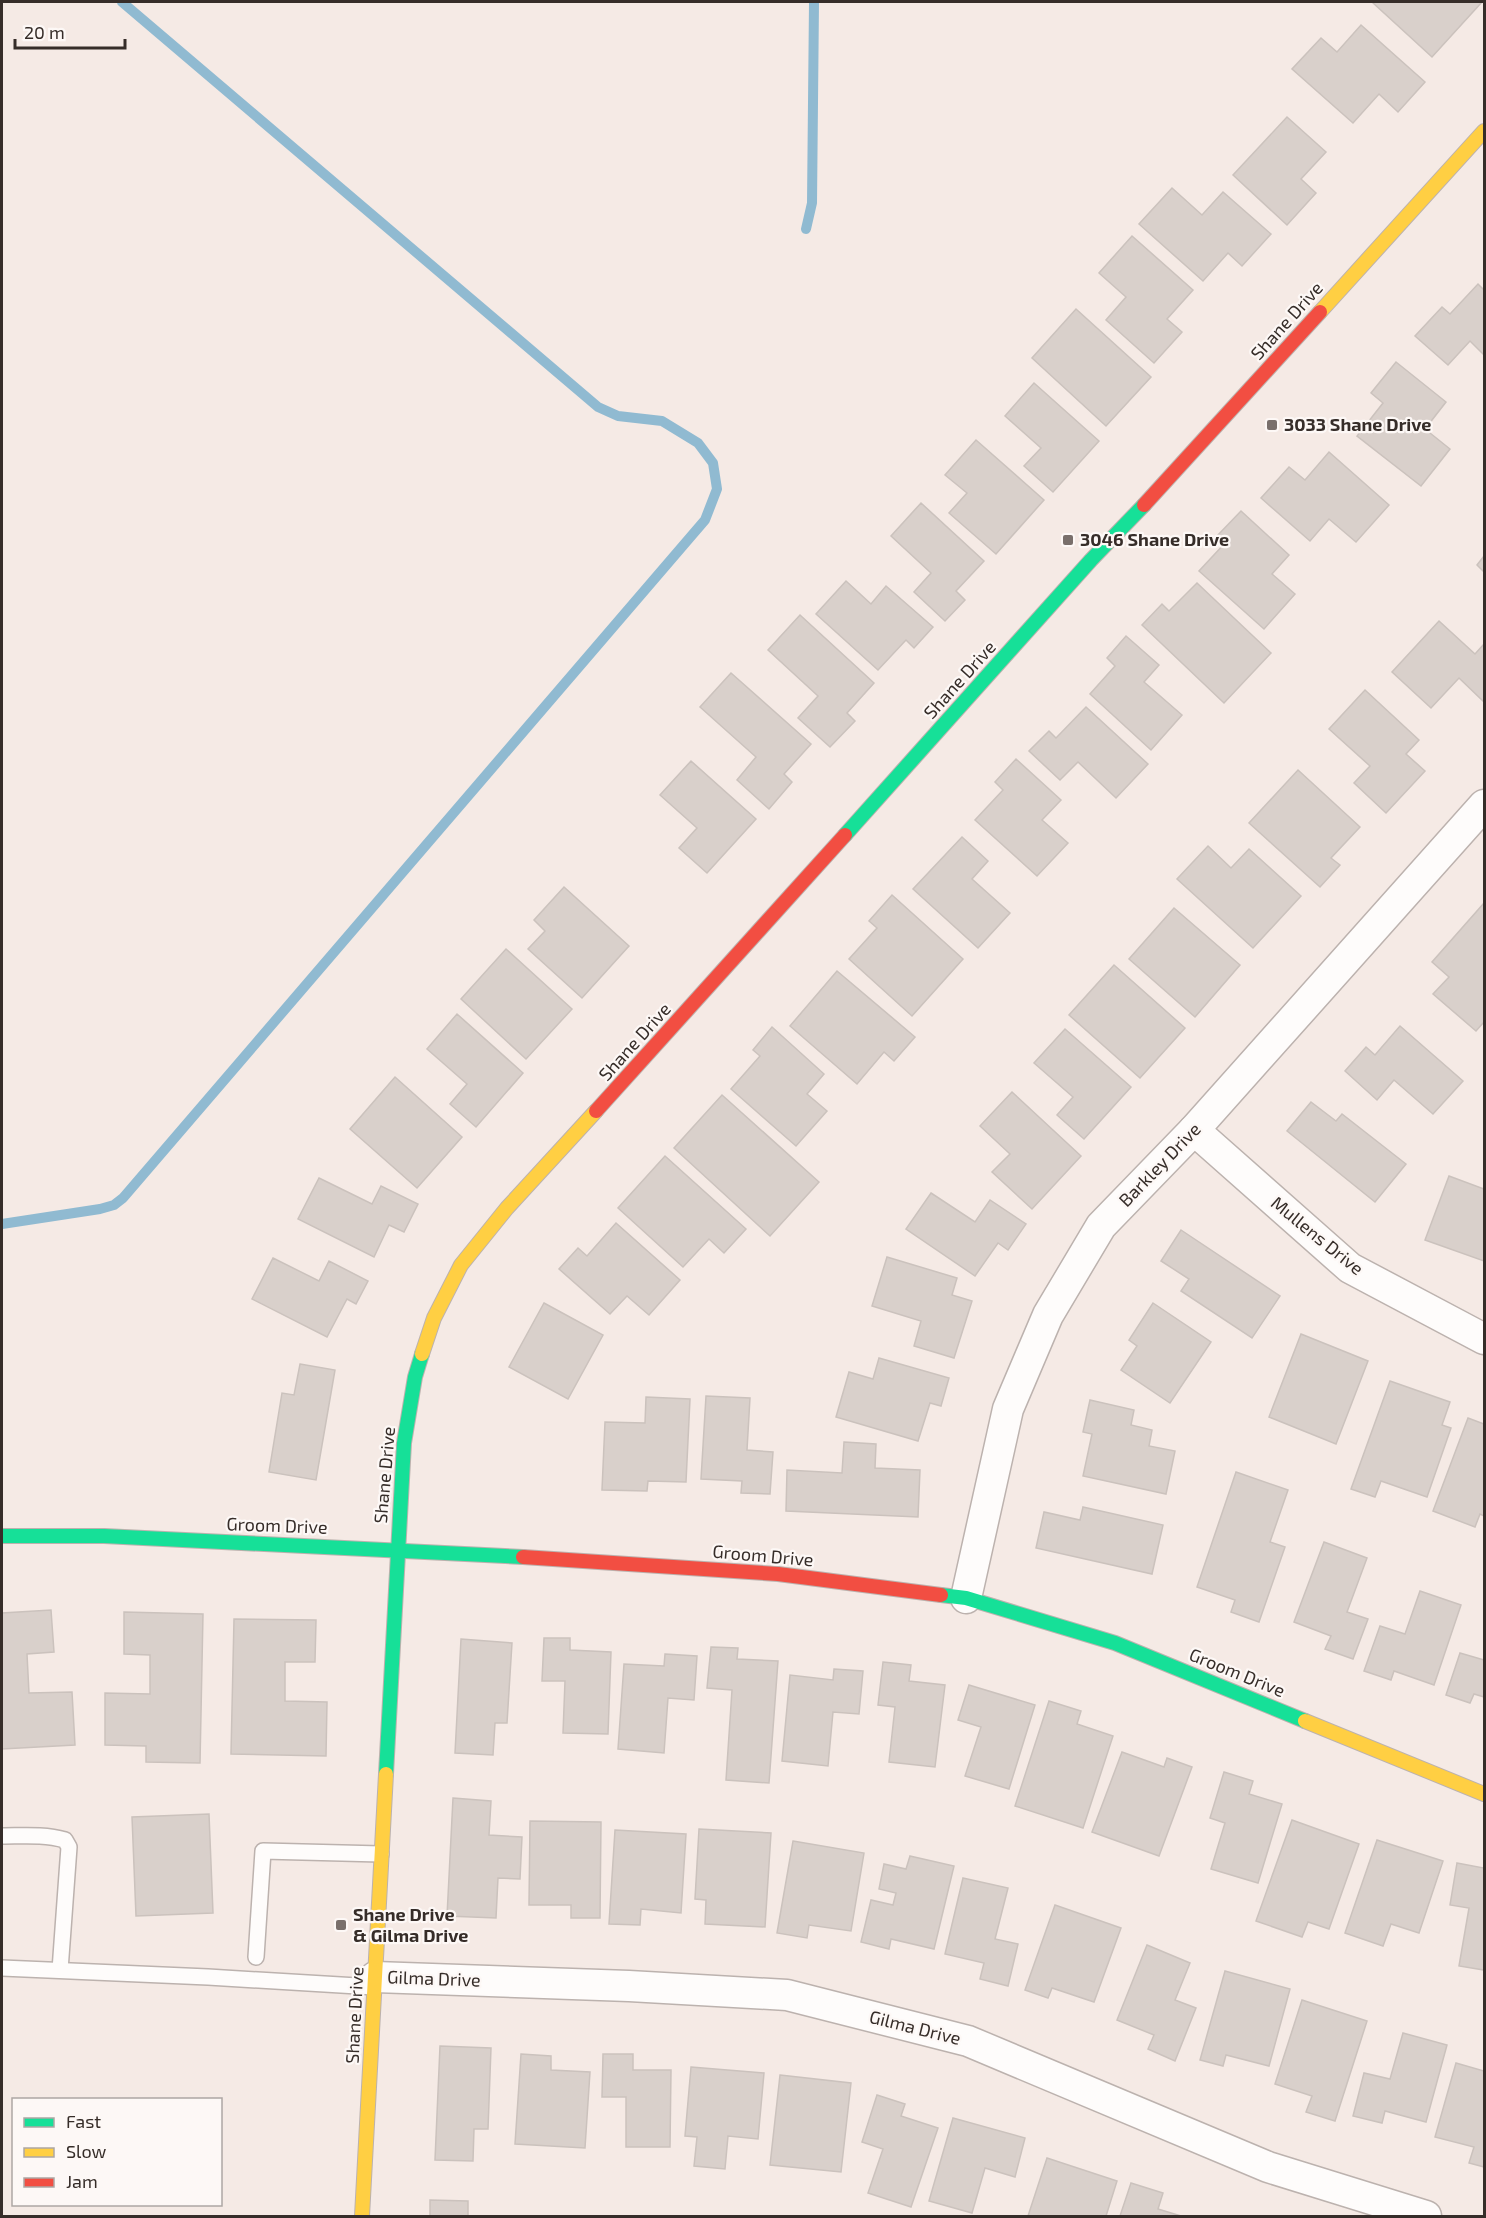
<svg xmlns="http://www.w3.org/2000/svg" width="1486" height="2218" viewBox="0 0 1486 2218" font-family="'Exo 2',sans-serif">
	<rect width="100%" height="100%" fill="#f5eae5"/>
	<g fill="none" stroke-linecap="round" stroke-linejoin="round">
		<!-- stream -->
		<g stroke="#90bad1" stroke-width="10">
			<polyline points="806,229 812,203 814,2"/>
			<polyline points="2,1224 100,1209 114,1205 123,1198 705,520 717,489 713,463 698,443 662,421 618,416 598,407 122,2"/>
		</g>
	</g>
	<!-- building -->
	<g fill="#d9d0cb" stroke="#cbc2bd" stroke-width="1.5">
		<polygon points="1372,2 1482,2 1432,57"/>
		<polygon points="1361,25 1425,82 1398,112 1379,94 1353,123 1292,69 1321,38 1337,52"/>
		<polygon points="1287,117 1326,152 1301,179 1316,193 1287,225 1233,175"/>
		<polygon points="1172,188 1202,215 1223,192 1271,234 1242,266 1228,253 1203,281 1139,224"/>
		<polygon points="1132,236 1193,290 1167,319 1182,332 1154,363 1106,320 1126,297 1099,273"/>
		<polygon points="1478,284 1484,290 1484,355 1470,341 1448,365 1415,336 1442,307 1450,314"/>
		<polygon points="1076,309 1151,377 1106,426 1032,358"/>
		<polygon points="1396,362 1446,402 1425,429 1450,449 1421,486 1357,436 1383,403 1371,393"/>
		<polygon points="1034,383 1099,441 1053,492 1024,466 1041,448 1005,416"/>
		<polygon points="976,440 1044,500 996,554 949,513 967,493 945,475"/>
		<polygon points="1329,452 1389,505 1356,542 1329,519 1310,541 1261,498 1289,467 1305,480"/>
		<polygon points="921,503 984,561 956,591 965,600 945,621 914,592 931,573 891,536"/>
		<polygon points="1241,511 1289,555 1272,574 1295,594 1264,629 1199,571 1225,543 1217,536"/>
		<polygon points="1484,556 1484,572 1477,565"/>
		<polygon points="846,581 871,604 886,586 933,627 914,648 906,640 878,670 816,614"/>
		<polygon points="1197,583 1271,653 1224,703 1142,625 1162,604 1169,611"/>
		<polygon points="800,615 874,683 847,713 855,721 830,747 798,718 818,696 768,650"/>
		<polygon points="1439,621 1475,654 1484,644 1484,702 1459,678 1431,708 1392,672"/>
		<polygon points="1126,636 1159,665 1144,682 1182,715 1151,750 1090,694 1115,666 1107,658"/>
		<polygon points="731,673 811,744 784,774 792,782 769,809 737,780 756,757 700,707"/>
		<polygon points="1365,690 1419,740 1406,754 1425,771 1386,813 1354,783 1370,766 1329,729"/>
		<polygon points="1086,707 1148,764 1116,798 1078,762 1060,780 1029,751 1049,731 1056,738"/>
		<polygon points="1016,759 1061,800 1042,820 1068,843 1037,876 975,820 1003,790 995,782"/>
		<polygon points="691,761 756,819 707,873 679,848 697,828 660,795"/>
		<polygon points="1298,770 1360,827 1331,858 1340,865 1320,887 1249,823"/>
		<polygon points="962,837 988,861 972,879 1010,913 978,948 913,889"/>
		<polygon points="1208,846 1231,868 1249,849 1301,896 1253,948 1177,879"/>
		<polygon points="564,887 629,946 582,998 528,949 545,931 534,920"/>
		<polygon points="892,895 963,959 912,1016 849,959 877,928 869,921"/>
		<polygon points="1484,903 1484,1022 1476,1031 1433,994 1449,977 1432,962"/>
		<polygon points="1174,908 1240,965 1195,1017 1129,959"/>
		<polygon points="506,949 572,1009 526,1059 461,999"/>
		<polygon points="1114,965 1185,1028 1140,1078 1069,1015"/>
		<polygon points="837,971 915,1037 894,1061 884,1052 857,1084 790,1026"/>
		<polygon points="457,1014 523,1073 476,1127 450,1104 467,1084 427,1049"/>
		<polygon points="1400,1026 1463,1081 1433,1114 1394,1080 1377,1100 1345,1071 1366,1047 1375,1055"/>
		<polygon points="772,1027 824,1074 807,1094 827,1111 796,1146 731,1089 760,1056 753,1050"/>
		<polygon points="1065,1029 1131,1087 1084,1139 1057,1115 1073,1097 1034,1063"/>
		<polygon points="395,1077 462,1137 417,1188 350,1129"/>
		<polygon points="1012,1092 1081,1156 1032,1209 992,1172 1010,1154 980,1126"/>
		<polygon points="722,1095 819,1182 770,1236 674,1148"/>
		<polygon points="1311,1102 1336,1121 1342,1114 1406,1164 1375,1202 1287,1131"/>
		<polygon points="665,1156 746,1229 724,1253 709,1239 683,1267 618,1208"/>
		<polygon points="1449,1176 1484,1189 1484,1261 1425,1240"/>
		<polygon points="319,1178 372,1204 381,1186 418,1204 404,1232 389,1225 374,1257 298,1219"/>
		<polygon points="931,1193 975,1222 990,1200 1026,1224 1008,1250 998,1243 975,1276 906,1229"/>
		<polygon points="616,1223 680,1280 649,1315 627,1296 610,1314 559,1269 578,1248 587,1256"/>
		<polygon points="1181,1230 1280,1296 1252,1338 1181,1291 1189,1279 1161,1261"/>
		<polygon points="887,1257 957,1278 952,1295 972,1301 954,1358 914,1346 921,1321 872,1306"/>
		<polygon points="273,1258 319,1281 329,1261 368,1281 356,1304 347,1299 327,1337 252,1299"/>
		<polygon points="544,1303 603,1335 568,1399 509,1367"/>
		<polygon points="1153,1303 1211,1342 1170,1403 1121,1370 1137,1346 1129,1340"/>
		<polygon points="1301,1334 1368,1361 1336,1444 1269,1417"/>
		<polygon points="879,1358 949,1378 941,1406 930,1403 918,1441 836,1417 849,1372 873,1379"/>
		<polygon points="300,1364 335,1370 316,1480 269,1472 282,1393 294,1395"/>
		<polygon points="1390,1381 1450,1402 1442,1425 1451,1428 1427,1497 1381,1481 1375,1497 1351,1489"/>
		<polygon points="706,1396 750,1398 747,1450 773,1452 770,1494 741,1493 742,1481 701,1479"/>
		<polygon points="646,1397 690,1399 686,1482 648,1481 647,1491 602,1490 605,1422 645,1423"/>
		<polygon points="1090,1400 1134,1410 1131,1425 1152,1430 1149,1446 1175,1451 1166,1494 1083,1476 1092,1434 1083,1432"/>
		<polygon points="1468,1418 1484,1424 1484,1516 1480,1514 1475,1527 1433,1511"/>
		<polygon points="844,1442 876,1444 875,1468 920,1470 918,1517 786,1511 787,1470 842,1473"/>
		<polygon points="1236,1472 1288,1490 1270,1542 1285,1547 1259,1622 1231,1612 1235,1600 1197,1587"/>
		<polygon points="1083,1507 1163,1525 1152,1574 1036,1548 1044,1512 1080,1520"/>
		<polygon points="1324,1542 1367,1558 1347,1612 1368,1619 1353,1659 1325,1649 1331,1636 1294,1622"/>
		<polygon points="1420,1591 1461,1605 1434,1685 1394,1671 1391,1680 1364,1671 1380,1626 1405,1634"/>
		<polygon points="51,1610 54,1652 27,1654 29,1693 72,1692 75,1745 2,1749 2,1613"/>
		<polygon points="124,1612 203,1614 200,1763 146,1762 146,1746 105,1745 105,1693 150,1694 150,1655 124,1654"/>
		<polygon points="234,1619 316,1620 315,1662 285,1662 285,1701 327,1702 326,1756 231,1754"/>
		<polygon points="544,1638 570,1638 570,1650 611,1652 608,1734 563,1733 565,1681 542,1681"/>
		<polygon points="461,1639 512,1643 507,1723 495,1723 493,1755 455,1753"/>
		<polygon points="711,1647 738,1648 737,1659 778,1661 769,1783 726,1780 732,1690 707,1688"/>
		<polygon points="1460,1653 1484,1660 1484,1657 1484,1697 1474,1694 1470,1703 1446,1695"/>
		<polygon points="665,1654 697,1656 694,1700 668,1698 664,1753 618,1749 624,1664 664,1666"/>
		<polygon points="883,1662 911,1665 909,1681 945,1685 935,1767 889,1762 895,1707 878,1705"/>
		<polygon points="834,1669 863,1671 859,1714 833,1712 828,1766 782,1761 790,1675 833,1680"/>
		<polygon points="969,1685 1035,1705 1009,1789 965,1776 981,1727 958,1720"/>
		<polygon points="1049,1701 1081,1711 1077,1724 1113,1736 1083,1828 1015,1806"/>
		<polygon points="1122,1752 1164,1767 1167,1758 1192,1767 1159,1856 1092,1832"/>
		<polygon points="1224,1772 1253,1781 1249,1794 1282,1804 1258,1883 1211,1869 1225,1823 1210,1818"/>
		<polygon points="453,1798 491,1801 489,1835 522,1837 520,1879 498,1878 496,1918 447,1916"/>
		<polygon points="209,1814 213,1913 136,1916 132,1817"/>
		<polygon points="1292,1820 1359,1844 1329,1929 1308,1922 1302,1937 1256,1921"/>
		<polygon points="530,1821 601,1822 600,1918 571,1918 571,1905 529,1905"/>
		<polygon points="699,1829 771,1833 765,1927 705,1924 706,1900 695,1899"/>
		<polygon points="615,1830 686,1834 681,1913 641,1909 640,1925 609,1924"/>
		<polygon points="1377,1840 1443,1861 1419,1933 1391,1924 1383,1946 1345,1933"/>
		<polygon points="793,1841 864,1853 851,1931 809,1925 807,1938 777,1933"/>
		<polygon points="910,1856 954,1866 934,1949 891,1939 889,1949 861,1942 871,1900 893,1905 896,1893 879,1889 884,1864 906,1869"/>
		<polygon points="1457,1863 1484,1868 1484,1970 1459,1966 1469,1908 1450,1905"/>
		<polygon points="963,1878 1008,1888 995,1939 1018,1944 1008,1986 980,1979 984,1963 945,1954"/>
		<polygon points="1055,1905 1121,1928 1094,2002 1052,1988 1048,1998 1025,1990"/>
		<polygon points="1147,1945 1190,1963 1175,2000 1196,2008 1175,2061 1148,2049 1154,2035 1117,2020"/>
		<polygon points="1225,1971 1290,1989 1269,2066 1226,2055 1223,2066 1200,2060"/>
		<polygon points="1302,2000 1367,2021 1335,2121 1306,2112 1312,2096 1275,2084"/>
		<polygon points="1403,2033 1447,2045 1426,2122 1385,2111 1382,2123 1353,2116 1364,2073 1390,2079"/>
		<polygon points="440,2046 491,2048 488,2129 474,2129 473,2161 435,2160"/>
		<polygon points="521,2054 551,2056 551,2070 590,2072 585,2148 515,2144"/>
		<polygon points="603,2054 633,2054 633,2070 671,2070 670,2147 626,2147 626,2097 602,2097"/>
		<polygon points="1456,2063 1484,2071 1484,2167 1469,2163 1474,2147 1435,2137"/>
		<polygon points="691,2067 764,2073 758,2139 728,2136 725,2169 694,2166 697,2137 685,2136"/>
		<polygon points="780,2075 851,2083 841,2172 770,2165"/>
		<polygon points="877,2095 905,2104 901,2116 938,2128 911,2207 868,2193 883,2149 862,2142"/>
		<polygon points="953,2118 1025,2138 1015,2177 985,2168 972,2213 929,2201"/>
		<polygon points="1047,2158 1117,2181 1106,2216 1028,2216"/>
		<polygon points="1131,2183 1163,2193 1158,2209 1181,2216 1120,2216"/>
		<polygon points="430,2200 468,2201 468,2216 430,2216"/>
	</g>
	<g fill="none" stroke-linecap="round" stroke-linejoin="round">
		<defs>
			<g id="lane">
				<path d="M2 1836C23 1836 44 1834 65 1840L69 1847 60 1970"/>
				<polyline points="256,1957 263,1851 381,1854"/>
				<polyline points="2,1968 208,1977 374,1987"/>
			</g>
			<g id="street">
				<polyline points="1194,1130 1350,1268 1484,1339"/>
				<polyline points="966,1598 1008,1409 1048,1315 1101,1226 1194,1130 1484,805"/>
				<polyline points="375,1977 629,1986 787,1995 968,2041 1268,2167 1426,2216"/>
			</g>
			<g id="fast">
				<polyline points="845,835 1091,560 1144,505"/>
				<polyline points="2,1536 104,1536 523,1557"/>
				<polyline points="941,1595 966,1598 1115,1643 1305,1721"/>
				<polyline points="386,1774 404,1443 415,1377 422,1354"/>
			</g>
			<g id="slow">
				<polyline points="1320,312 1484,131"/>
				<polyline points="422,1354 434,1318 461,1265 507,1208 596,1111"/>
				<polyline points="1305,1721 1484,1794"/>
				<polyline points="362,2216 386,1774"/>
			</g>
			<g id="jam">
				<polyline points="1144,505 1320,312"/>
				<polyline points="596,1111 845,835"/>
				<polyline points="523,1557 778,1574 941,1595"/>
			</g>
		</defs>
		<!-- lane casing -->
		<use href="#lane" stroke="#bcb2ae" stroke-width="18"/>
		<!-- street casing -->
		<use href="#street" stroke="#bcb2ae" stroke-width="33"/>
		<!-- fast casing -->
		<use href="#fast" stroke="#bcb2ae" stroke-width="16"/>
		<!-- slow casing -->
		<use href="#slow" stroke="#bcb2ae" stroke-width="16"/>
		<!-- jam casing -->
		<use href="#jam" stroke="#bcb2ae" stroke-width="16"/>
		<!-- lane -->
		<use href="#lane" stroke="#fefcfb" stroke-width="15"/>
		<!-- street -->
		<use href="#street" stroke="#fefcfb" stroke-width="30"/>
		<!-- fast -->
		<use href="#fast" stroke="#16e098" stroke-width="14"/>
		<!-- slow -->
		<use href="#slow" stroke="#ffcf43" stroke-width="14"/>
		<!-- jam -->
		<use href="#jam" stroke="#f24e42" stroke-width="14"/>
	</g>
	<!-- markers -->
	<g fill="#796f6b" stroke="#fdf8f6" stroke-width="2">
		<rect x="1266" y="419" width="12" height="12" rx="3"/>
		<rect x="1062" y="534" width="12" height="12" rx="3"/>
		<rect x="335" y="1919" width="12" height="12" rx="3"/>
	</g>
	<g text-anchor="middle" stroke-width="4.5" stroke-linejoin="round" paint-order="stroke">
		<!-- street labels -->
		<g font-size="18" fill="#362d29" stroke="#fdf8f6">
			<text transform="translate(1287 321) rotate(-48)" y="6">Shane Drive</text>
			<text transform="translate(960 680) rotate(-48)" y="6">Shane Drive</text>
			<text transform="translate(635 1042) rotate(-48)" y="6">Shane Drive</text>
			<text transform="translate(1160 1165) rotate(-46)" y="6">Barkley Drive</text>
			<text transform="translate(1317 1236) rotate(39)" y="6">Mullens Drive</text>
			<text transform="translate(385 1475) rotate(-85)" y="6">Shane Drive</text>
			<text transform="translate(277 1526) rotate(2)" y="6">Groom Drive</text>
			<text transform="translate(763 1556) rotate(5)" y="6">Groom Drive</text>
			<text transform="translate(1237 1673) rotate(22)" y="6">Groom Drive</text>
			<text transform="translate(434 1979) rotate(2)" y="6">Gilma Drive</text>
			<text transform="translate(355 2015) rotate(-87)" y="6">Shane Drive</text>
			<text transform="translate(915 2028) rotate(14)" y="6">Gilma Drive</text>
		</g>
		<!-- poi labels -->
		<g font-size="18" font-weight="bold" fill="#362d29" stroke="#fdf8f6" text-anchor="start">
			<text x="1284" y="431">3033 Shane Drive</text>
			<text x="1080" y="546">3046 Shane Drive</text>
			<text x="353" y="1921">Shane Drive<tspan x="353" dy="21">&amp; Gilma Drive</tspan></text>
		</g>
	</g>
	<!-- border -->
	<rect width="1486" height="2218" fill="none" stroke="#362d29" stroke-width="6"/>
	<!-- legend -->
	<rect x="12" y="2098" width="210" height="108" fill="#fdf8f6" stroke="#ada7a4" stroke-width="1.5"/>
	<rect x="24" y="2118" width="30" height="9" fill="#16e098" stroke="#ada7a4" stroke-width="1.5"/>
	<text x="66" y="2128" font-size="18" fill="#362d29">Fast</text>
	<rect x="24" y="2148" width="30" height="9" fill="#ffcf43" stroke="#ada7a4" stroke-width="1.5"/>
	<text x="66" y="2158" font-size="18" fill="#362d29">Slow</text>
	<rect x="24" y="2178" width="30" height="9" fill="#f24e42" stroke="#ada7a4" stroke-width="1.5"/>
	<text x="66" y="2188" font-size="18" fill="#362d29">Jam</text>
	<!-- scale -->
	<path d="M15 39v9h110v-9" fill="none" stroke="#362d29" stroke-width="3"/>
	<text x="24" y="39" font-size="18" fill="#362d29" stroke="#fdf8f6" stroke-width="4.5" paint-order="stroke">20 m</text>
</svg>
